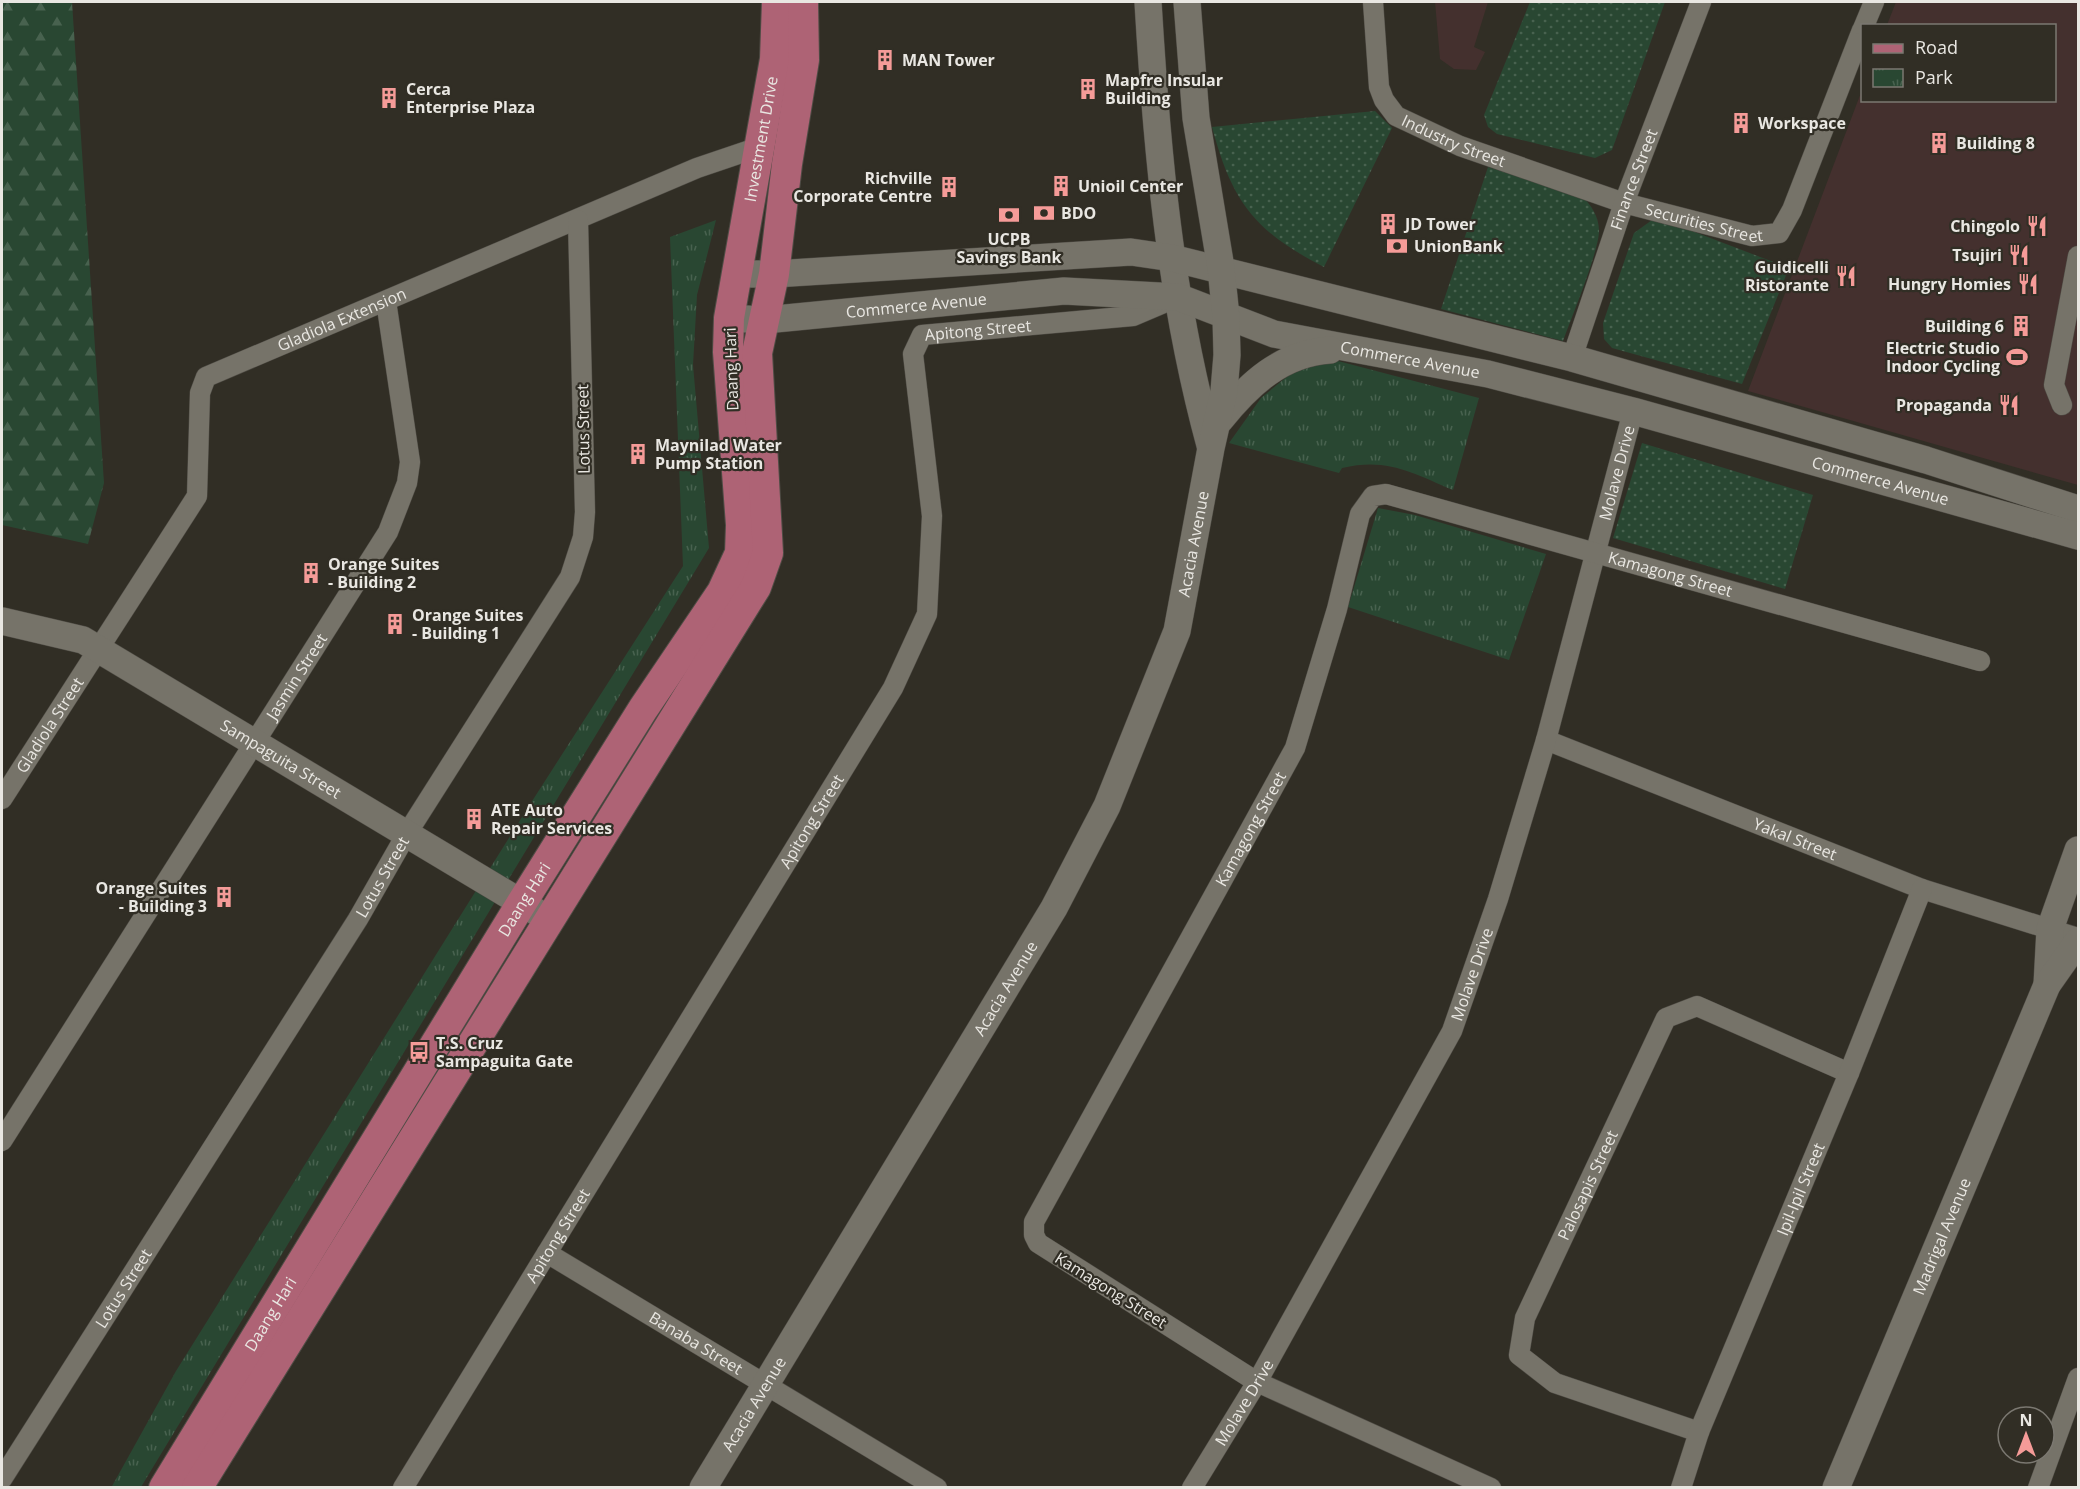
<svg xmlns="http://www.w3.org/2000/svg" width="2080" height="1489" viewBox="0 0 2080 1489" font-family="'Open Sans',sans-serif">
	<defs>
		<pattern id="grass-dots" width="8" height="8" patternUnits="userSpaceOnUse" patternTransform="scale(1.5)"><rect width="8" height="8" fill="#294732"/><path d="M2 2h.1M6 6h.1" fill="none" stroke="#48624f" stroke-width="1.8" stroke-linecap="round"/></pattern>
		<pattern id="forest-firs" width="22" height="20" patternUnits="userSpaceOnUse" patternTransform="scale(1.5)"><rect width="22" height="20" fill="#294732"/><path d="M5 1l3.5 6h-7zM16 11l3.5 6h-7z" fill="#48624f"/></pattern>
		<pattern id="park-tufts" width="24" height="20" patternUnits="userSpaceOnUse" patternTransform="scale(1.5)"><rect width="24" height="20" fill="#294732"/><path d="M3 7l-1-3M5 7V3M7 7l1-3M15 17l-1-3M17 17v-4M19 17l1-3" fill="none" stroke="#48624f"/></pattern>
	</defs>
	<rect width="100%" height="100%" fill="#312e25"/>
	<!-- commercial -->
	<g fill="#44302e">
		<polygon points="1435,2 1488,2 1474,47 1485,52 1476,70 1454,69 1440,59"/>
		<polygon points="1896,2 2078,2 2078,485 1748,391 1862,90 1862,100 2054,100 2054,26 1887,25"/>
	</g>
	<!-- grass -->
	<g fill="url(#grass-dots)">
		<polygon points="1530,2 1665,2 1612,150 1595,158 1497,134 1488,127 1484,115"/>
		<path d="M1375 111 1392 128 1324 267C1254 231 1232 202 1212 127Z"/>
		<path d="M1488 167 1581 195C1591 205 1599 216 1599 231 1599 251 1571 319 1563 341L1441 309Z"/>
		<polygon points="1652,220 1666,221 1789,268 1742,384 1612,348 1604,339 1603,323 1634,233"/>
		<polygon points="1642,443 1813,495 1785,589 1613,538"/>
	</g>
	<!-- forest -->
	<polygon fill="url(#forest-firs)" points="2,2 72,2 104,483 88,544 2,525"/>
	<!-- park -->
	<g fill="url(#park-tufts)">
		<polygon points="716,220 697,295 693,365 709,548 141,1487 111,1488 176,1371 527,809 683,566 670,237"/>
		<path d="M1338 361 1479 398 1453 490C1413 473 1387 457 1342 468L1339 473 1229 443 1261 398 1300 366Z"/>
		<polygon points="1378,508 1415,515 1546,554 1509,660 1348,607"/>
	</g>
	<g fill="none" stroke-linecap="round" stroke-linejoin="round">
		<defs>
			<g id="street">
				<path id="s1" d="M1373 2 1379 87 1384 100 1396 116 1460 146 1624 203 1752 236 1779 233 1792 210 1862 30"/>
				<polyline points="1864,26 1874,2"/>
				<path id="s2" d="M1572 358 1624 203 1701 2"/>
				<polyline points="2062,405 2054,385 2078,256"/>
				<path id="s3" d="M1546 740 1922 889 2078 938"/>
				<path id="s4" d="M2 799 197 496 200 393 206 377 697 168 759 147"/>
				<path id="s5" d="M2 1141 388 532 407 483 410 462 386 301"/>
				<path id="s6" d="M547 1253 937 1488"/>
				<path id="s7" d="M1699 1432 1555 1383 1519 1355 1525 1318 1666 1018 1697 1006 1849 1073"/>
				<path id="s8" d="M2 1479 358 919 406 835 570 577 583 537 585 512 578 220"/>
				<path id="s9" d="M403 1488 893 688 927 614 932 516 913 354 922 335 1133 316 1173 299"/>
				<path id="s10" d="M1192 1488 1257 1382 1452 1031 1498 899 1546 740 1633 411"/>
				<path id="s11" d="M1491 1488 1257 1382 1038 1243 1034 1235V1222L1295 748 1337 609 1360 514 1373 496 1386 494 1980 661"/>
				<path id="s12" d="M1681 1488 1699 1432 1849 1073 1922 889"/>
				<polyline points="2038,1488 2078,1378"/>
			</g>
			<g id="secondary">
				<path d="M1148 2C1157 153 1170 298 1210 445"/>
				<polyline points="736,274 774,274 1131,252 1172,258 1572,358 1926,460 2078,509"/>
				<path id="s13" d="M729 318 765 320 1064 291 1178 297 1274 334 1488 374 1633 411 2078 536"/>
				<path d="M1220 420C1249 384 1282 353 1330 350"/>
				<path id="s14" d="M2 621 83 640 550 920"/>
				<polyline points="2047,985 2050,929 2078,850"/>
				<path id="s15" d="M703 1488 1054 908 1107 806 1177 631 1211 448 1224 391 1227 355 1226 317 1221 268 1196 118 1187 2"/>
				<path id="s16" d="M1836 1488 2047 985 2078 941"/>
			</g>
			<g id="primary">
				<path id="s17" d="M164 1488 521 904 643 709 722 592 740 553 741 525 728 352 729 318 775 59 777 2"/>
				<polyline points="197,1488 756,587 768,553 757,353 774,274 787,164 804,60 803,2"/>
			</g>
		</defs>
		<!-- street casing -->
		<use href="#street" stroke="#4f4c45" stroke-width="21"/>
		<!-- secondary casing -->
		<use href="#secondary" stroke="#4f4c45" stroke-width="28"/>
		<!-- primary casing -->
		<use href="#primary" stroke="#4f4c45" stroke-width="32"/>
		<!-- street -->
		<use href="#street" stroke="#767369" stroke-width="20"/>
		<!-- secondary -->
		<use href="#secondary" stroke="#767369" stroke-width="27"/>
		<!-- primary -->
		<use href="#primary" stroke="#ae6375" stroke-width="30"/>
	</g>
	<!-- icons -->
	<defs>
		<symbol id="building-bare" viewBox="-9 -9 18 18"><path d="M-4-6H4V6H1V3H-1V6H-4ZM-2.5-4.3h1.7v1.8h-1.7ZM.8-4.3h1.7v1.8H.8ZM-2.5-1h1.7V.8h-1.7ZM.8-1h1.7V.8H.8Z" fill="#f59b98" stroke="#312e25" stroke-width="2.5" paint-order="stroke"/></symbol>
		<symbol id="bank-bare" viewBox="-9 -9 18 18"><path d="M-6-4H6V4H-6ZM0-2.3a2.3 2.3 0 1 0 0 4.6a2.3 2.3 0 1 0 0-4.6Z" fill="#f59b98" stroke="#312e25" stroke-width="2.5" paint-order="stroke"/></symbol>
		<symbol id="restaurant-bare" viewBox="-9 -9 18 18"><path d="M-5-6h1v4h1v-4h1v4h1v-4h1v5L-1.5 .5V6h-2V.5L-5-1ZM5-6V6H3V1.5H1.5Q1.5-4 5-6Z" fill="#f59b98" stroke="#312e25" stroke-width="2.5" paint-order="stroke"/></symbol>
		<symbol id="stadium-bare" viewBox="-9 -9 18 18"><path d="M0-5a6.5 5 0 1 0 0 10a6.5 5 0 1 0 0-10ZM-3.5-1.8h7v3.6h-7Z" fill="#f59b98" stroke="#312e25" stroke-width="2.5" paint-order="stroke"/></symbol>
		<symbol id="bus-bare" viewBox="-9 -9 18 18"><path d="M-5-6H5V4H4V6H2V4H-2V6H-4V4H-5ZM-3.5-4V0h7V-4ZM-3.5 1.2v1.5H-2V1.2ZM2 1.2v1.5H3.5V1.2Z" fill="#f59b98" stroke="#312e25" stroke-width="2.5" paint-order="stroke"/></symbol>
	</defs>
	<g fill-rule="evenodd">
		<use href="#building-bare" x="870" y="45" width="30" height="30"/>
		<use href="#building-bare" x="1073" y="74" width="30" height="30"/>
		<use href="#building-bare" x="374" y="83" width="30" height="30"/>
		<use href="#building-bare" x="1726" y="108" width="30" height="30"/>
		<use href="#building-bare" x="1924" y="128" width="30" height="30"/>
		<use href="#building-bare" x="1046" y="171" width="30" height="30"/>
		<use href="#building-bare" x="934" y="172" width="30" height="30"/>
		<use href="#bank-bare" x="1029" y="198" width="30" height="30"/>
		<use href="#bank-bare" x="994" y="200" width="30" height="30"/>
		<use href="#building-bare" x="1373" y="209" width="30" height="30"/>
		<use href="#restaurant-bare" x="2022" y="211" width="30" height="30"/>
		<use href="#bank-bare" x="1382" y="231" width="30" height="30"/>
		<use href="#restaurant-bare" x="2004" y="240" width="30" height="30"/>
		<use href="#restaurant-bare" x="1831" y="261" width="30" height="30"/>
		<use href="#restaurant-bare" x="2013" y="269" width="30" height="30"/>
		<use href="#building-bare" x="2006" y="311" width="30" height="30"/>
		<use href="#stadium-bare" x="2002" y="342" width="30" height="30"/>
		<use href="#restaurant-bare" x="1994" y="390" width="30" height="30"/>
		<use href="#building-bare" x="623" y="439" width="30" height="30"/>
		<use href="#building-bare" x="296" y="558" width="30" height="30"/>
		<use href="#building-bare" x="380" y="609" width="30" height="30"/>
		<use href="#building-bare" x="459" y="804" width="30" height="30"/>
		<use href="#building-bare" x="209" y="882" width="30" height="30"/>
		<use href="#bus-bare" x="404" y="1037" width="30" height="30"/>
	</g>
	<g text-anchor="middle" stroke-width="4.5" stroke-linejoin="round" paint-order="stroke">
		<!-- poi labels -->
		<g font-size="16" font-weight="bold" fill="#e9e7e2" stroke="#312e25" text-anchor="start">
			<text x="902" y="66">MAN Tower</text>
			<text x="1105" y="86">Mapfre Insular<tspan x="1105" dy="18">Building</tspan></text>
			<text x="406" y="95">Cerca<tspan x="406" dy="18">Enterprise Plaza</tspan></text>
			<text x="1758" y="129">Workspace</text>
			<text x="1956" y="149">Building 8</text>
			<text x="932" y="184" text-anchor="end">Richville<tspan x="932" dy="18">Corporate Centre</tspan></text>
			<text x="1078" y="192">Unioil Center</text>
			<text x="1061" y="219">BDO</text>
			<text x="1405" y="230">JD Tower</text>
			<text x="2020" y="232" text-anchor="end">Chingolo</text>
			<text x="1009" y="245" text-anchor="middle">UCPB<tspan x="1009" dy="18">Savings Bank</tspan></text>
			<text x="1414" y="252">UnionBank</text>
			<text x="2002" y="261" text-anchor="end">Tsujiri</text>
			<text x="1829" y="273" text-anchor="end">Guidicelli<tspan x="1829" dy="18">Ristorante</tspan></text>
			<text x="2011" y="290" text-anchor="end">Hungry Homies</text>
			<text x="2004" y="332" text-anchor="end">Building 6</text>
			<text x="2000" y="354" text-anchor="end">Electric Studio<tspan x="2000" dy="18">Indoor Cycling</tspan></text>
			<text x="1992" y="411" text-anchor="end">Propaganda</text>
			<text x="655" y="451">Maynilad Water<tspan x="655" dy="18">Pump Station</tspan></text>
			<text x="328" y="570">Orange Suites<tspan x="328" dy="18">- Building 2</tspan></text>
			<text x="412" y="621">Orange Suites<tspan x="412" dy="18">- Building 1</tspan></text>
			<text x="491" y="816">ATE Auto<tspan x="491" dy="18">Repair Services</tspan></text>
			<text x="207" y="894" text-anchor="end">Orange Suites<tspan x="207" dy="18">- Building 3</tspan></text>
			<text x="436" y="1049">T.S. Cruz<tspan x="436" dy="18">Sampaguita Gate</tspan></text>
		</g>
		<!-- street labels -->
		<g font-size="16" fill="#e9e7e2" stroke="#312e25">
			<text dy="6" stroke="none"><textPath href="#s17" startOffset="1516">Investment Drive</textPath></text>
			<text dy="6" stroke="none"><textPath href="#s1" startOffset="182">Industry Street</textPath></text>
			<text dy="6" stroke="none"><textPath href="#s2" startOffset="189">Finance Street</textPath></text>
			<text dy="6" stroke="none"><textPath href="#s1" startOffset="446">Securities Street</textPath></text>
			<text dy="6" stroke="none"><textPath href="#s13" startOffset="188">Commerce Avenue</textPath></text>
			<text dy="6" stroke="none"><textPath href="#s4" startOffset="628">Gladiola Extension</textPath></text>
			<text dy="6" stroke="none"><textPath href="#s9" startOffset="1358">Apitong Street</textPath></text>
			<text dy="6" stroke="none"><textPath href="#s13" startOffset="692">Commerce Avenue</textPath></text>
			<text transform="translate(731 369) rotate(-92)" y="6">Daang Hari</text>
			<text transform="translate(583 429) rotate(-91)" y="6">Lotus Street</text>
			<text dy="6" stroke="none"><textPath href="#s10" startOffset="1108">Molave Drive</textPath></text>
			<text dy="6" stroke="none"><textPath href="#s13" startOffset="1178">Commerce Avenue</textPath></text>
			<text dy="6" stroke="none"><textPath href="#s15" startOffset="1070">Acacia Avenue</textPath></text>
			<text dy="6" stroke="none"><textPath href="#s11" startOffset="1653">Kamagong Street</textPath></text>
			<text dy="6" stroke="none"><textPath href="#s5" startOffset="550">Jasmin Street</textPath></text>
			<text dy="6" stroke="none"><textPath href="#s4" startOffset="88">Gladiola Street</textPath></text>
			<text dy="6" stroke="none"><textPath href="#s14" startOffset="314">Sampaguita Street</textPath></text>
			<text dy="6" stroke="none"><textPath href="#s9" startOffset="782">Apitong Street</textPath></text>
			<text dy="6" stroke="none"><textPath href="#s11" startOffset="987">Kamagong Street</textPath></text>
			<text dy="6" stroke="none"><textPath href="#s3" startOffset="268">Yakal Street</textPath></text>
			<text dy="6" stroke="none"><textPath href="#s8" startOffset="712">Lotus Street</textPath></text>
			<text dy="6" stroke="none"><textPath href="#s17" startOffset="690">Daang Hari</textPath></text>
			<text dy="6" stroke="none"><textPath href="#s10" startOffset="586">Molave Drive</textPath></text>
			<text dy="6" stroke="none"><textPath href="#s15" startOffset="584">Acacia Avenue</textPath></text>
			<text dy="6" stroke="none"><textPath href="#s7" startOffset="382">Palosapis Street</textPath></text>
			<text dy="6" stroke="none"><textPath href="#s12" startOffset="322">Ipil-Ipil Street</textPath></text>
			<text dy="6" stroke="none"><textPath href="#s9" startOffset="296">Apitong Street</textPath></text>
			<text dy="6" stroke="none"><textPath href="#s16" startOffset="273">Madrigal Avenue</textPath></text>
			<text dy="6" stroke="none"><textPath href="#s8" startOffset="226">Lotus Street</textPath></text>
			<text transform="translate(1111 1290) rotate(32)" y="6">Kamagong Street</text>
			<text dy="6" stroke="none"><textPath href="#s17" startOffset="204">Daang Hari</textPath></text>
			<text dy="6" stroke="none"><textPath href="#s6" startOffset="174">Banaba Street</textPath></text>
			<text dy="6" stroke="none"><textPath href="#s10" startOffset="100">Molave Drive</textPath></text>
			<text dy="6" stroke="none"><textPath href="#s15" startOffset="98">Acacia Avenue</textPath></text>
		</g>
	</g>
	<!-- border -->
	<rect width="2080" height="1489" fill="none" stroke="#e9e7e2" stroke-width="6"/>
	<!-- legend -->
	<rect x="1861" y="24" width="195" height="78" fill="#312e25" stroke="#7b7871" stroke-width="1.5"/>
	<rect x="1873" y="44" width="30" height="9" fill="#ae6375" stroke="#7b7871" stroke-width="1.5"/>
	<text x="1915" y="54" font-size="18" fill="#e9e7e2">Road</text>
	<rect x="1873" y="69" width="30" height="18" fill="url(#park-tufts)" stroke="#7b7871" stroke-width="1.5"/>
	<text x="1915" y="84" font-size="18" fill="#e9e7e2">Park</text>
	<!-- north arrow -->
	<g transform="translate(2026 1435)"><circle r="28" fill="#312e25" stroke="#7b7871" stroke-width="1.5"/>
	<path d="M0-4.5L10 22L0 15L-10 22Z" fill="#f59b98"/>
	<text y="-9" font-size="16" font-weight="bold" text-anchor="middle" fill="#e9e7e2">N</text>
	</g>
</svg>
